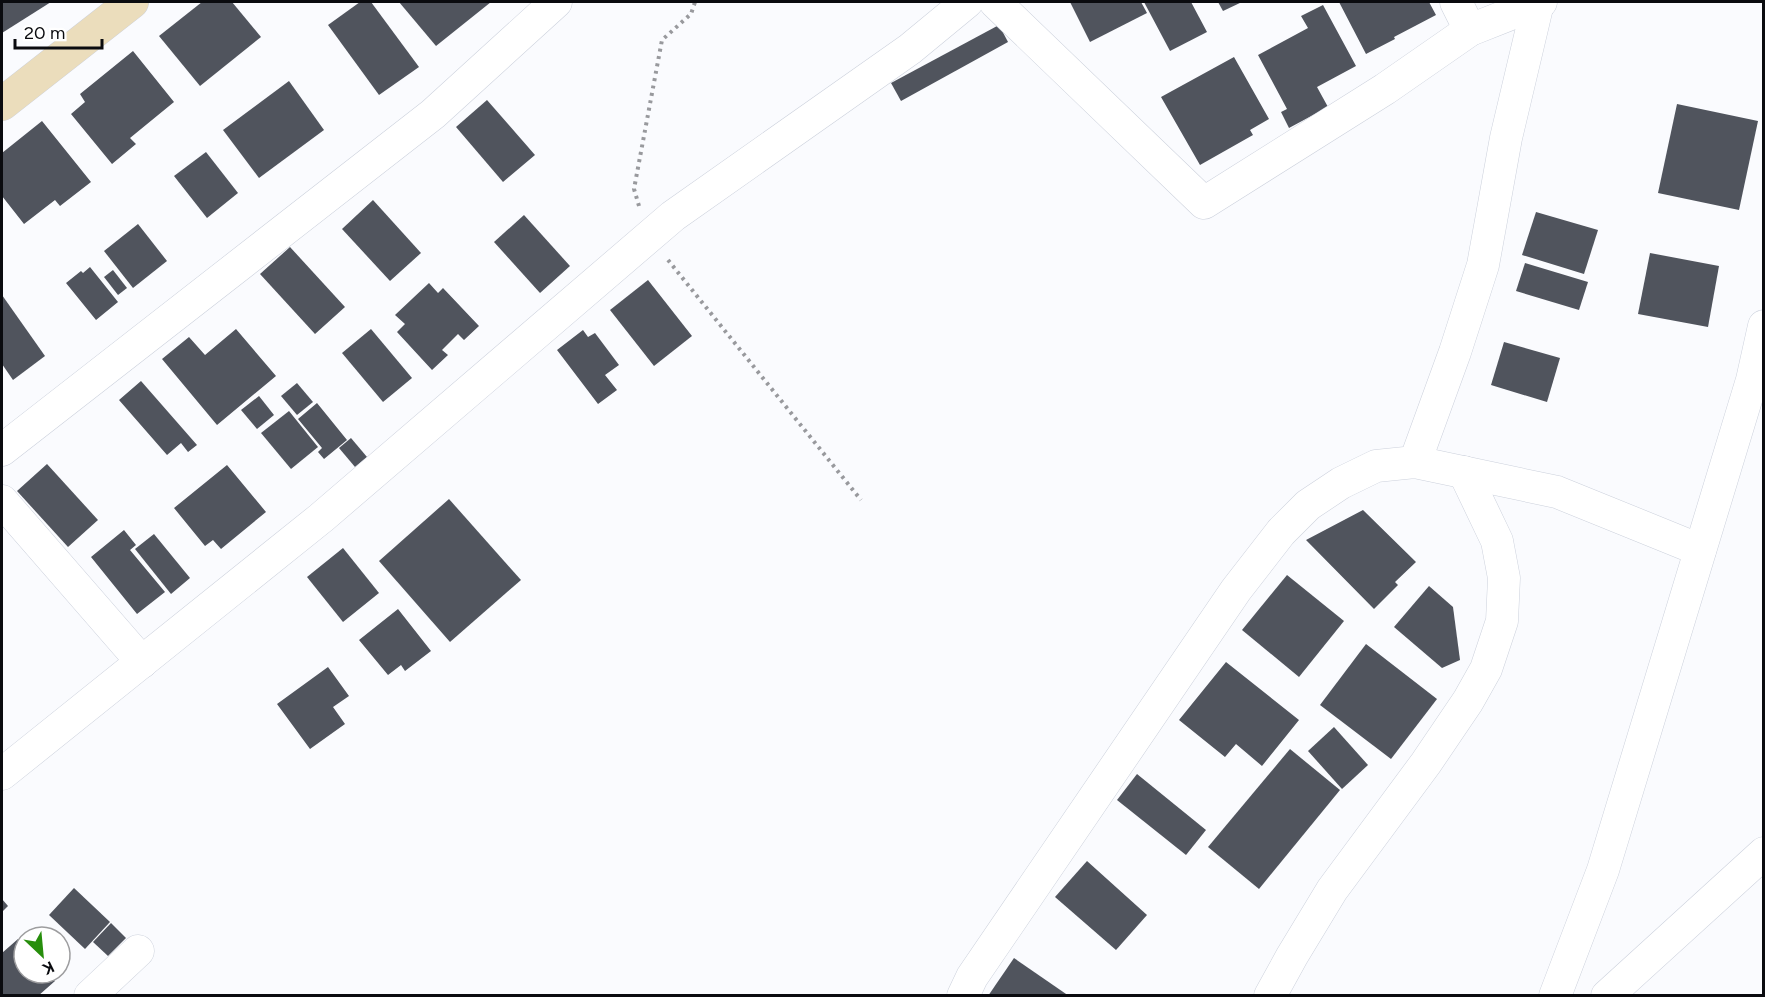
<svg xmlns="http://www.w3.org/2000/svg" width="1765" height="997" viewBox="0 0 1765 997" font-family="Figtree,sans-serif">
	<rect width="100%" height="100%" fill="#fafbfe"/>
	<!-- building -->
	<g fill="#50545d">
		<polygon points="2,2 51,2 2,33"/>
		<polygon points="202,2 232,2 261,37 200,86 159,36"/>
		<polygon points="360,2 371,2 419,67 379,95 328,25"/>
		<polygon points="399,2 491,2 436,46"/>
		<polygon points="1070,2 1141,2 1147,13 1090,42"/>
		<polygon points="1144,2 1191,2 1207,32 1170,51"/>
		<polygon points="1218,2 1242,2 1223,11"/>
		<polygon points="1339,2 1429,2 1436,15 1394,37 1395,39 1366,54"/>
		<polygon points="1323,5 1356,66 1317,87 1328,107 1289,128 1281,112 1287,109 1258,55 1308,28 1301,16"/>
		<polygon points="999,25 1008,42 901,101 891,83"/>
		<polygon points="133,51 174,102 130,138 136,144 112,164 71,114 85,102 80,94"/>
		<polygon points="1234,57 1269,119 1250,130 1253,135 1200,165 1161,97"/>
		<polygon points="289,81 324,130 259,178 223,130"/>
		<polygon points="487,100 535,155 503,182 456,127"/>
		<polygon points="1677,104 1758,121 1739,210 1658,193"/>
		<polygon points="42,121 91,182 60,206 55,200 24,224 2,196 2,153"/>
		<polygon points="206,152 238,193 207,218 174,176"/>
		<polygon points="373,200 421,253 390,281 342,229"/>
		<polygon points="1536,212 1598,230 1584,274 1522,255"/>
		<polygon points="524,215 570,266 540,293 494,242"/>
		<polygon points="138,224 167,261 133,288 104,251"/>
		<polygon points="290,247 345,307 315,334 260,274"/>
		<polygon points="1650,253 1719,266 1708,327 1638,314"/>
		<polygon points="1525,263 1588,282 1579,310 1516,291"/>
		<polygon points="90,267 118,302 96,320 66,283 81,271 83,273"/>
		<polygon points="113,270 127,288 118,295 104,277"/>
		<polygon points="648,280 692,336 654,366 610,310"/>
		<polygon points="429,283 438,293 443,288 479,326 464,340 458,334 442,350 448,355 432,370 397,332 405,324 395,315"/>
		<polygon points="2,295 45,356 13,380 2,364"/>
		<polygon points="236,329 276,376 217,425 162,359 189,337 205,355"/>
		<polygon points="371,329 412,378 383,402 342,353"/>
		<polygon points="583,330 588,337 595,333 619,365 605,375 617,390 598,404 557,350"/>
		<polygon points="1504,342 1560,358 1547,402 1491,385"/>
		<polygon points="141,381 197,445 188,452 181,443 167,455 119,400"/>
		<polygon points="297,383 313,402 297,415 281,396"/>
		<polygon points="259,396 274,415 257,429 241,410"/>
		<polygon points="317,403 347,440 324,459 318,452 322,448 298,419"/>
		<polygon points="289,411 318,447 291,469 261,433"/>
		<polygon points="351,438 367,457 355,467 339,448"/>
		<polygon points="47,464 98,520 68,547 17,491"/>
		<polygon points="227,465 266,512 221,549 213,540 205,546 174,508"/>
		<polygon points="449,499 521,580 450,642 379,561"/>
		<polygon points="1363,510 1416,562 1395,582 1398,585 1374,609 1306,540"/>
		<polygon points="124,530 136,545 130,550 165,592 137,614 91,557"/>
		<polygon points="154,534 190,578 171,594 135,549"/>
		<polygon points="343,548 379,593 343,622 307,577"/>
		<polygon points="1287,575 1344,621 1299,677 1242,630"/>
		<polygon points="1429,586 1453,607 1460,660 1442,668 1394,627"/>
		<polygon points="398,609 431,651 405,671 401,665 388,675 359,640"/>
		<polygon points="1366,644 1437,699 1391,759 1320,705"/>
		<polygon points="1226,662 1299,720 1262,766 1236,744 1225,757 1179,720"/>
		<polygon points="328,667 349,696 333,707 345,724 310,749 277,704"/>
		<polygon points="1334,727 1368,765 1342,789 1308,751"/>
		<polygon points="1290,749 1340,790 1259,889 1208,847"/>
		<polygon points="1137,774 1206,830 1186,855 1117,800"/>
		<polygon points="1087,861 1147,915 1116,950 1055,897"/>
		<polygon points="74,888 110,922 85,949 49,915"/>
		<polygon points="2,899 8,906 2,912"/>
		<polygon points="111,923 126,938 108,956 93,942"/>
		<polygon points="18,939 24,946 24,973 48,973 55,981 38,996 2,996 2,953"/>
		<polygon points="1014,958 1069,996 988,996"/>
	</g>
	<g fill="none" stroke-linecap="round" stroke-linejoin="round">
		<defs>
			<g id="street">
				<polyline points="995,2 1204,203 1385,89 1470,30 1541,2"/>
				<polyline points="1456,2 1470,30"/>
				<polyline points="2,450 433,114 556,2"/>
				<polyline points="1415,462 1455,352 1483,265 1506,138 1538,3"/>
				<polyline points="2,501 142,662"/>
				<polyline points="2,774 321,518 673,216 910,49 967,2"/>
				<polyline points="90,996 138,951"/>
				<polyline points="963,996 972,977 1236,590 1281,532 1308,505 1341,483 1376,466 1415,462 1557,492 1700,550"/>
				<polyline points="1270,996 1292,956 1332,890 1426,763 1468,701 1486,669 1502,621 1504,578 1497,541 1464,472"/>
				<polyline points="1555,996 1603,870 1752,380 1764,326"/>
				<polyline points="1607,996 1764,853"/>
			</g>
			<polyline id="secondary" points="2,104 132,2"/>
		</defs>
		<!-- street casing -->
		<use href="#street" stroke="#ccd1dc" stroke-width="33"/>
		<!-- secondary casing -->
		<use href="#secondary" stroke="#ccd1dc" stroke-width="34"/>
		<!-- path -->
		<g stroke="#98999d" stroke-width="4" stroke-dasharray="3 4.5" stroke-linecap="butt">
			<polyline points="639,206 634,189 662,40 691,14 695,2"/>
			<polyline points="668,260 861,500"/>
		</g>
		<!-- street -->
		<use href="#street" stroke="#fff" stroke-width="32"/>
		<!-- secondary -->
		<use href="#secondary" stroke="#ebddbc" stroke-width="33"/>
	</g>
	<!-- border -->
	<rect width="1765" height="997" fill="none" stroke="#0a0b0f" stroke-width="6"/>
	<!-- north arrow -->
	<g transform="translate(42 955) rotate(154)"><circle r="28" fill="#ffffff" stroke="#9d9d9f" stroke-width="1.5"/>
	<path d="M0-4.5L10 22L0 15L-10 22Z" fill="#278e0c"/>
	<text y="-9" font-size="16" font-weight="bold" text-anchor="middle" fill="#0a0b0f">K</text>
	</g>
	<!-- scale -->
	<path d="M15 39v9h87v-9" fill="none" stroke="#0a0b0f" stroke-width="3"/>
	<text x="24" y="39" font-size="18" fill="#0a0b0f" stroke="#ffffff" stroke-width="4.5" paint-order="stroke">20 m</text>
</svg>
